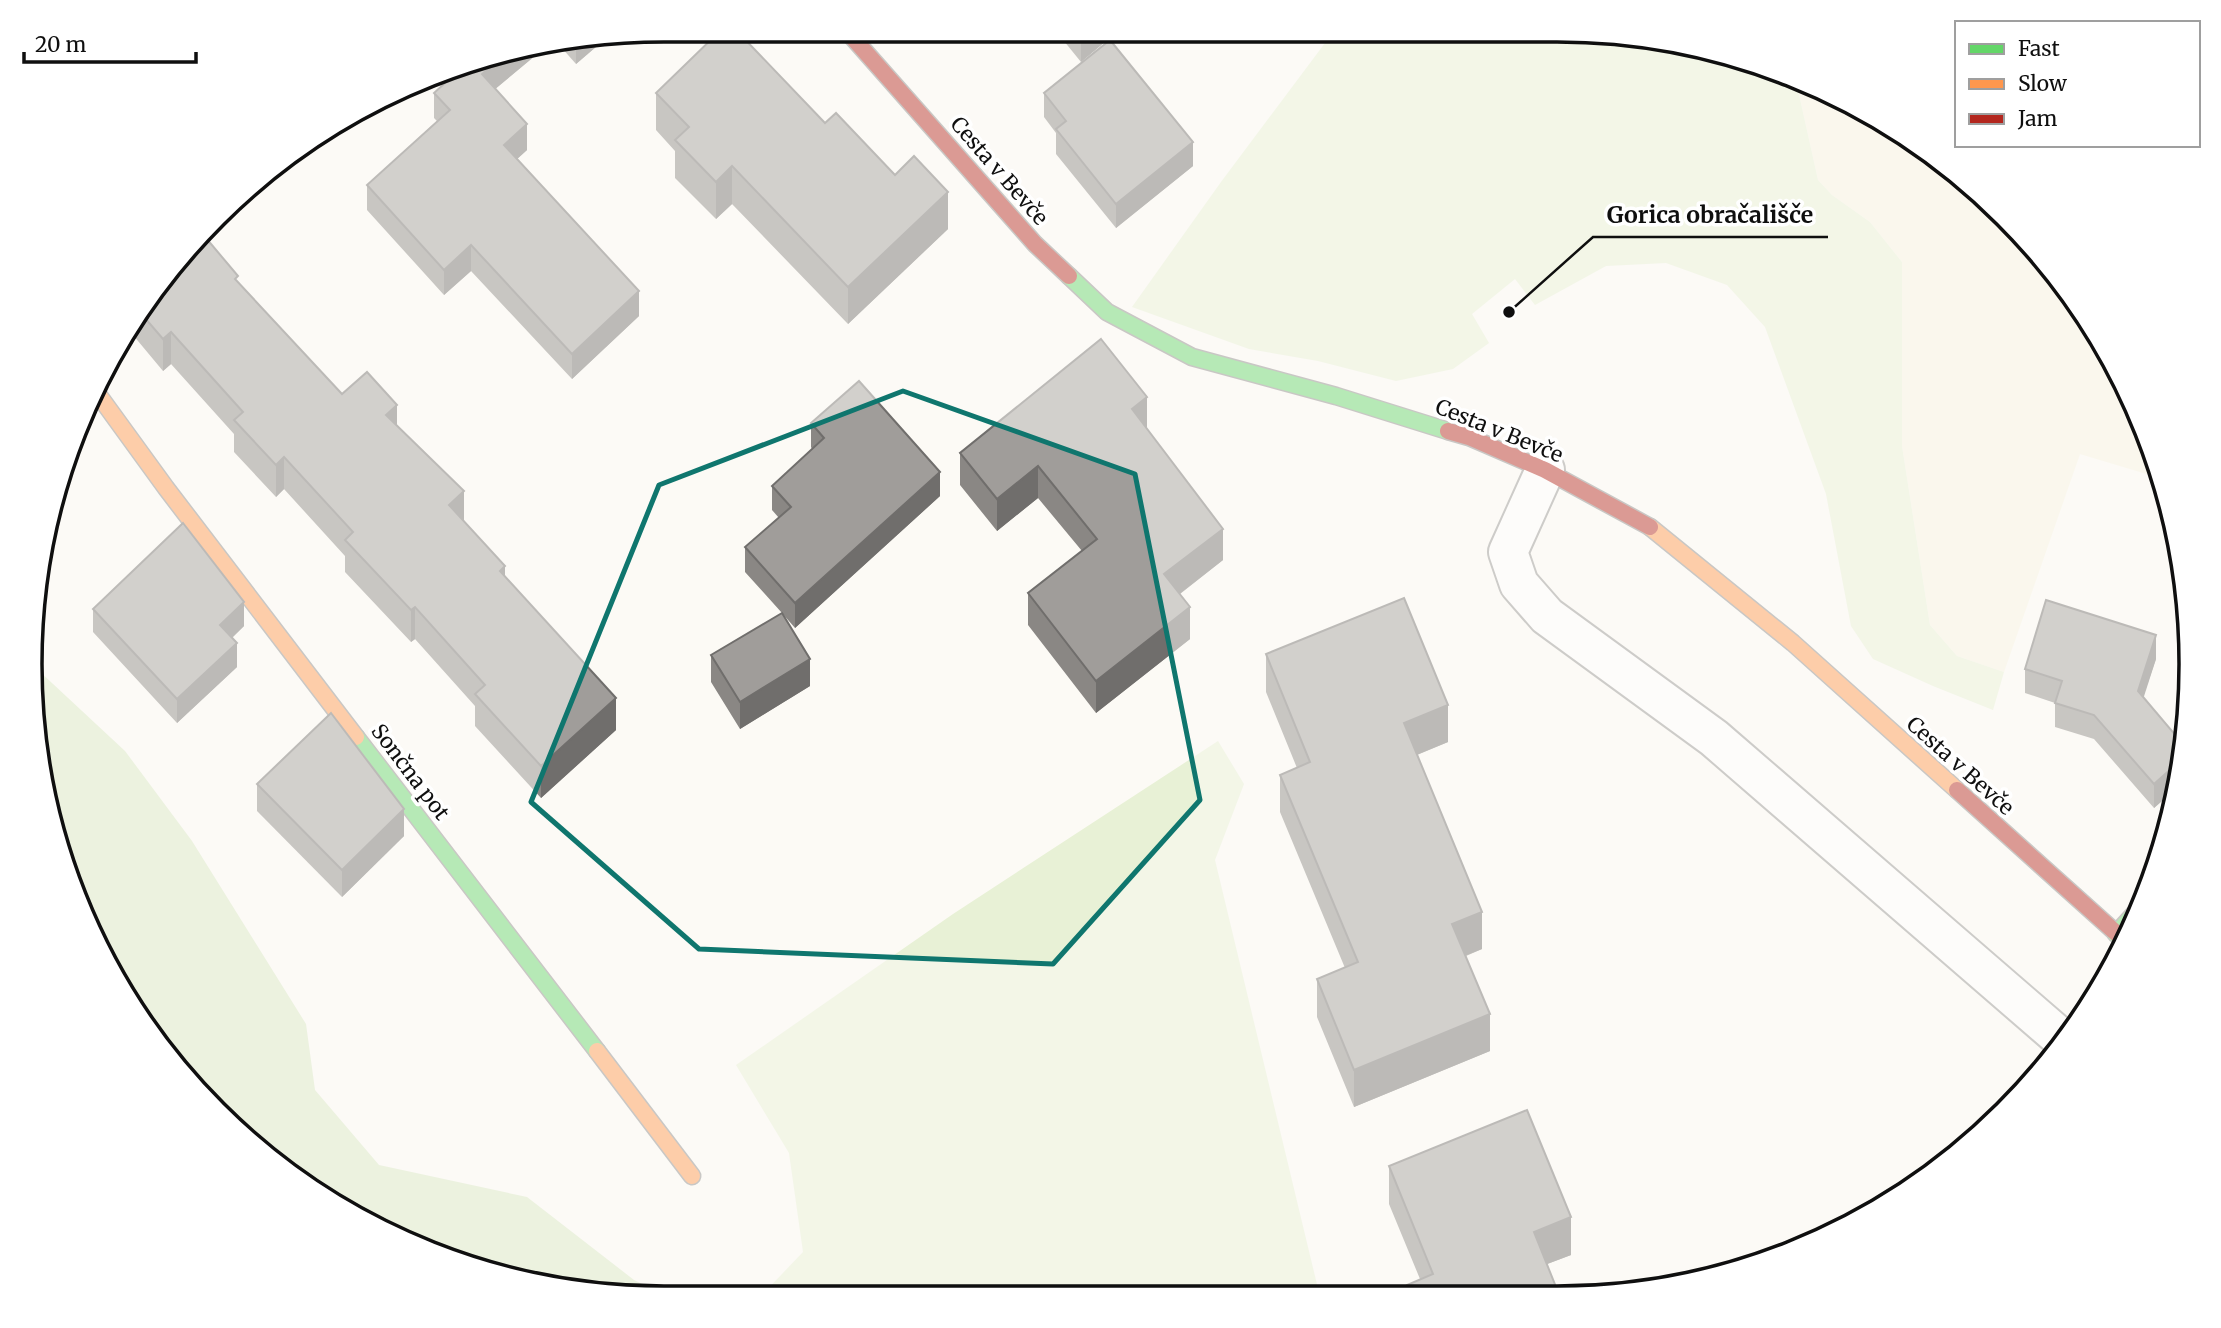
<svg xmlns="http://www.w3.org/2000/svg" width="2221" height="1328" viewBox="0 0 2221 1328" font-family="Merriweather,serif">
	<rect width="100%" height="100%" fill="#fcfaf5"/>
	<!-- farmland -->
	<polygon fill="#f8f4e2" points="1796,81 1910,137 2006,216 2085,312 2143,422 2160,478 2080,454 2004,672 1957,656 1930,625 1902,446 1902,262 1870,222 1832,195 1818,180"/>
	<!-- green -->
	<g fill="#e8f1d6">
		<polygon points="1334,31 1599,31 1761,64 1796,81 1818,180 1832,195 1870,222 1902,262 1902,446 1930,625 1957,656 2004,672 1993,710 1933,686 1873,659 1851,626 1826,494 1765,327 1727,285 1666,263 1606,266 1535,305 1515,279 1472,314 1489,343 1453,369 1396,381 1318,361 1249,349 1132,307 1221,182"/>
		<polygon points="1218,741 1244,784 1215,860 1320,1297 760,1297 803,1252 789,1153 736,1065 953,914"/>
	</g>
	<!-- forest -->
	<polygon fill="#d9e8c4" points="30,666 38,670 125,751 192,841 306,1024 315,1090 379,1165 527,1197 634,1280 669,1297 622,1297 460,1264 311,1191 161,1050 64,868"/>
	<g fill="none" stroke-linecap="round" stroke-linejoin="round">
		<defs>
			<polyline id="street" points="1545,470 1508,552 1519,584 1547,616 1714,738 2063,1040"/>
			<g id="fast">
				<polyline points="1069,276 1107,312 1192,357 1336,396 1448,431"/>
				<polyline points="356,737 597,1051"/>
				<polyline points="2116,934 2145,902"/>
			</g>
			<g id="slow">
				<polyline points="97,393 166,488 356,737"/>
				<polyline points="1650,527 1793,643 1957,790"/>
				<polyline points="597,1051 692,1176"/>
			</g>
			<g id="jam">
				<polyline points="846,30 1035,244 1069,276"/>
				<polyline points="1448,431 1469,437 1545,470 1650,527"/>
				<polyline points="1957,790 2125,941"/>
			</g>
		</defs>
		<!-- street casing -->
		<use href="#street" stroke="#969593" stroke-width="42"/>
		<!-- fast casing -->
		<use href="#fast" stroke="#8c8b89" stroke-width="19"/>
		<!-- slow casing -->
		<use href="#slow" stroke="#8c8b89" stroke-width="19"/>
		<!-- jam casing -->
		<use href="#jam" stroke="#8c8b89" stroke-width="19"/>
		<!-- street -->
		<use href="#street" stroke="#fffefe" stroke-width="38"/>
		<!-- fast -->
		<use href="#fast" stroke="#63d668" stroke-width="16"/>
		<!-- slow -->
		<use href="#slow" stroke="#ff974d" stroke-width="16"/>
		<!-- jam -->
		<use href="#jam" stroke="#b3261e" stroke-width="16"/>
	</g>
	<!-- wall -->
	<g fill="#8a8784">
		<polygon points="1055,30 1119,30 1081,62"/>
		<polygon points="604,40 576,64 561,47"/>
		<polygon points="542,50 495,89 527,150 517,159 639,316 572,379 471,271 444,295 367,210 367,185 437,121 434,118 434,93 456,73 454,70 454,67 461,63"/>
		<polygon points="656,93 825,123 948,229 848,324 732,204 716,219 675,178 675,151 656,130"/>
		<polygon points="1044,93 1193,166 1116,228 1056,154 1056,133 1044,117"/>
		<polygon points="206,238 238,282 342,394 397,426 464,521 616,730 541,798 475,726 475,706 415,639 411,642 345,572 345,556 284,489 276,497 234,452 234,434 171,364 163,371 128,329 137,311"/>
		<polygon points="811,423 940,496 795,628 782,613 810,686 740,729 711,682 711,655 782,613 745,572 745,547 779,518 772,510 772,486 812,449 811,447"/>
		<polygon points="1147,429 1223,560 1180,594 1190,639 1096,713 1028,625 1028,593 1082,551 1038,498 997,531 960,485 960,453"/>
		<polygon points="93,609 244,626 232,638 237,667 177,723 93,632"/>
		<polygon points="1266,654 1448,742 1417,755 1482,949 1466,956 1490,1051 1354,1107 1317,1017 1317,979 1345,968 1280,812 1280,775 1297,768 1266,692"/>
		<polygon points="2156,659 2143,697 2183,744 2179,786 2154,808 2094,739 2055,727 2055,703 2025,693 2025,669"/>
		<polygon points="257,784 404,836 342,897 257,811"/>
		<polygon points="1389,1166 1571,1255 1547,1264 1560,1297 1407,1297 1407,1285 1420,1279 1389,1204"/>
	</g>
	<!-- shaded-wall -->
	<g fill="#706e6c">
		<polygon points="1088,30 1119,30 1081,62 1081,36"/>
		<polygon points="604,40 576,64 576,44"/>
		<polygon points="542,50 482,100 482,74 504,56"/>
		<polygon points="527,124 527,150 504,171 504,145"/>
		<polygon points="1193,142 1193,166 1116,228 1116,204"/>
		<polygon points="732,166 732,204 716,219 716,182"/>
		<polygon points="948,192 948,229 848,324 848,287"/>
		<polygon points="471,245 471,271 444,295 444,270"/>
		<polygon points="639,291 639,316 572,379 572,354"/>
		<polygon points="171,332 171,364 163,371 163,339"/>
		<polygon points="1147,397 1147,429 1132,409"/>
		<polygon points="397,405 397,437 386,415"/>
		<polygon points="284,457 284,489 276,497 276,465"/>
		<polygon points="1038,466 1038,498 997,531 997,499"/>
		<polygon points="940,472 940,496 795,628 795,603"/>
		<polygon points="464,491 464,523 449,505"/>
		<polygon points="1223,529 1223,560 1164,606 1164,574"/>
		<polygon points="505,566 505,598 500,571"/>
		<polygon points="244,602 244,626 220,649 220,625"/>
		<polygon points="415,607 415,639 411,642 411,610"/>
		<polygon points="1190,607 1190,639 1096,713 1096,681"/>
		<polygon points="2156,635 2156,659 2138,715 2138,691"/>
		<polygon points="237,643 237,667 177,723 177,699"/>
		<polygon points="810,659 810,686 740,729 740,702"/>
		<polygon points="616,698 616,730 541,798 541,766"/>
		<polygon points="1448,705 1448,742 1404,760 1404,723"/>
		<polygon points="2182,759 2179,786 2154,808 2154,784"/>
		<polygon points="404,809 404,836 342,897 342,870"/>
		<polygon points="1482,912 1482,949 1452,961 1452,924"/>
		<polygon points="1490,1014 1490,1051 1354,1107 1354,1070"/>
		<polygon points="1571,1217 1571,1255 1534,1269 1534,1232"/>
	</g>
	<!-- building -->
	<g fill="#a09d9a" stroke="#706e6c" stroke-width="2">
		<polygon points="721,30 736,30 825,123 836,113 895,175 914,156 948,192 848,287 732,166 716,182 675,140 689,127 656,93"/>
		<polygon points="1077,30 1088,30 1081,36"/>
		<polygon points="1110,40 1193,142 1116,204 1056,129 1066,121 1044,93"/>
		<polygon points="504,56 482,74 527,124 504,145 639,291 572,354 471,245 444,270 367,185 450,110 434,93 468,62"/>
		<polygon points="206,238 238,276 235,279 342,394 367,372 397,405 386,415 464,491 449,505 505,566 500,571 616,698 541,766 475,694 485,685 415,607 411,610 345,540 353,532 284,457 276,465 234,420 243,412 171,332 163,339 138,310"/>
		<polygon points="1101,339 1147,397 1132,409 1223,529 1164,574 1190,607 1096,681 1028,593 1097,539 1038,466 997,499 960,453"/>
		<polygon points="859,381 940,472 795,603 745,547 791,507 772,486 824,438 811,423"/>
		<polygon points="183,523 244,602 220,625 237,643 177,699 93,609"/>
		<polygon points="1404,598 1448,705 1404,723 1482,912 1452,924 1490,1014 1354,1070 1317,979 1358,962 1280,775 1310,762 1266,654"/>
		<polygon points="2046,600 2156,635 2138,691 2183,744 2182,759 2154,784 2094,715 2055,703 2062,681 2025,669"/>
		<polygon points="782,613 810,659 740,702 711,655"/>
		<polygon points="331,713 404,809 342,870 257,784"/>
		<polygon points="1527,1110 1571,1217 1534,1232 1560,1297 1412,1297 1407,1285 1433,1274 1389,1166"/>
	</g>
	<!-- marked area -->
	<path d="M0 0H2221V1328H0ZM903 391 1135 474 1200 800 1053 964 699 949 531 802 659 485Z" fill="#fcfaf5" fill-opacity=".55" fill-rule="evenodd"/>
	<path fill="none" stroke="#0f766e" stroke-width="5" stroke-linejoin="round" d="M903 391 1135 474 1200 800 1053 964 699 949 531 802 659 485Z"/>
	<g text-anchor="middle" stroke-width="7" stroke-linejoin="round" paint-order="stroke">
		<!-- street labels -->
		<g font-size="21" fill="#0f0f0f" stroke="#fff">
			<text transform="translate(999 171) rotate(49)" y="7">Cesta v Bevče</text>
			<text transform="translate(1499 431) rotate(22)" y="7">Cesta v Bevče</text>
			<text transform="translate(1960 766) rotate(42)" y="7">Cesta v Bevče</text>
			<text transform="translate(410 772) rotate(53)" y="7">Sončna pot</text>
		</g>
	</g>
	<!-- crop -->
	<path d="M0 0H2221V1328H0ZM664 42H1557A622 622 0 0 1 2179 664V664A622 622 0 0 1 1557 1286H664A622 622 0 0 1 42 664V664A622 622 0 0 1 664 42Z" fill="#fff" fill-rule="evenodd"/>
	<path fill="none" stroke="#0f0f0f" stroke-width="3.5" d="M664 42H1557A622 622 0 0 1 2179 664V664A622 622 0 0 1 1557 1286H664A622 622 0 0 1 42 664V664A622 622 0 0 1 664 42Z"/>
	<!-- callouts -->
	<path fill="none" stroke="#0f0f0f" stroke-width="2.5" d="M1509 312L1593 237H1828"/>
	<circle fill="#0f0f0f" stroke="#fff" stroke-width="2.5" cx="1509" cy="312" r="7"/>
	<g font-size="23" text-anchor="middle" font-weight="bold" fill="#0f0f0f" stroke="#fff" stroke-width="7" stroke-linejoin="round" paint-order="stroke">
		<text x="1710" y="223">Gorica obračališče</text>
	</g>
	<!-- legend -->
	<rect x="1955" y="21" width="245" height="126" fill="#ffffff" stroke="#9f9f9f" stroke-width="2"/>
	<rect x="1969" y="44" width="35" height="10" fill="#63d668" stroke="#9f9f9f" stroke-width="2"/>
	<text x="2018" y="56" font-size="21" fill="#0f0f0f">Fast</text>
	<rect x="1969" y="79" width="35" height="10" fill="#ff974d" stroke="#9f9f9f" stroke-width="2"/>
	<text x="2018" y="91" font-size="21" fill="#0f0f0f">Slow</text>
	<rect x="1969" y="114" width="35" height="10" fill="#b3261e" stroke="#9f9f9f" stroke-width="2"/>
	<text x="2018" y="126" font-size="21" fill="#0f0f0f">Jam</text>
	<!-- scale -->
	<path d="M24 52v10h172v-10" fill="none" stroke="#0f0f0f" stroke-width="3.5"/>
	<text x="35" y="52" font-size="21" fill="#0f0f0f" stroke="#ffffff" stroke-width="5" paint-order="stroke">20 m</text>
</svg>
